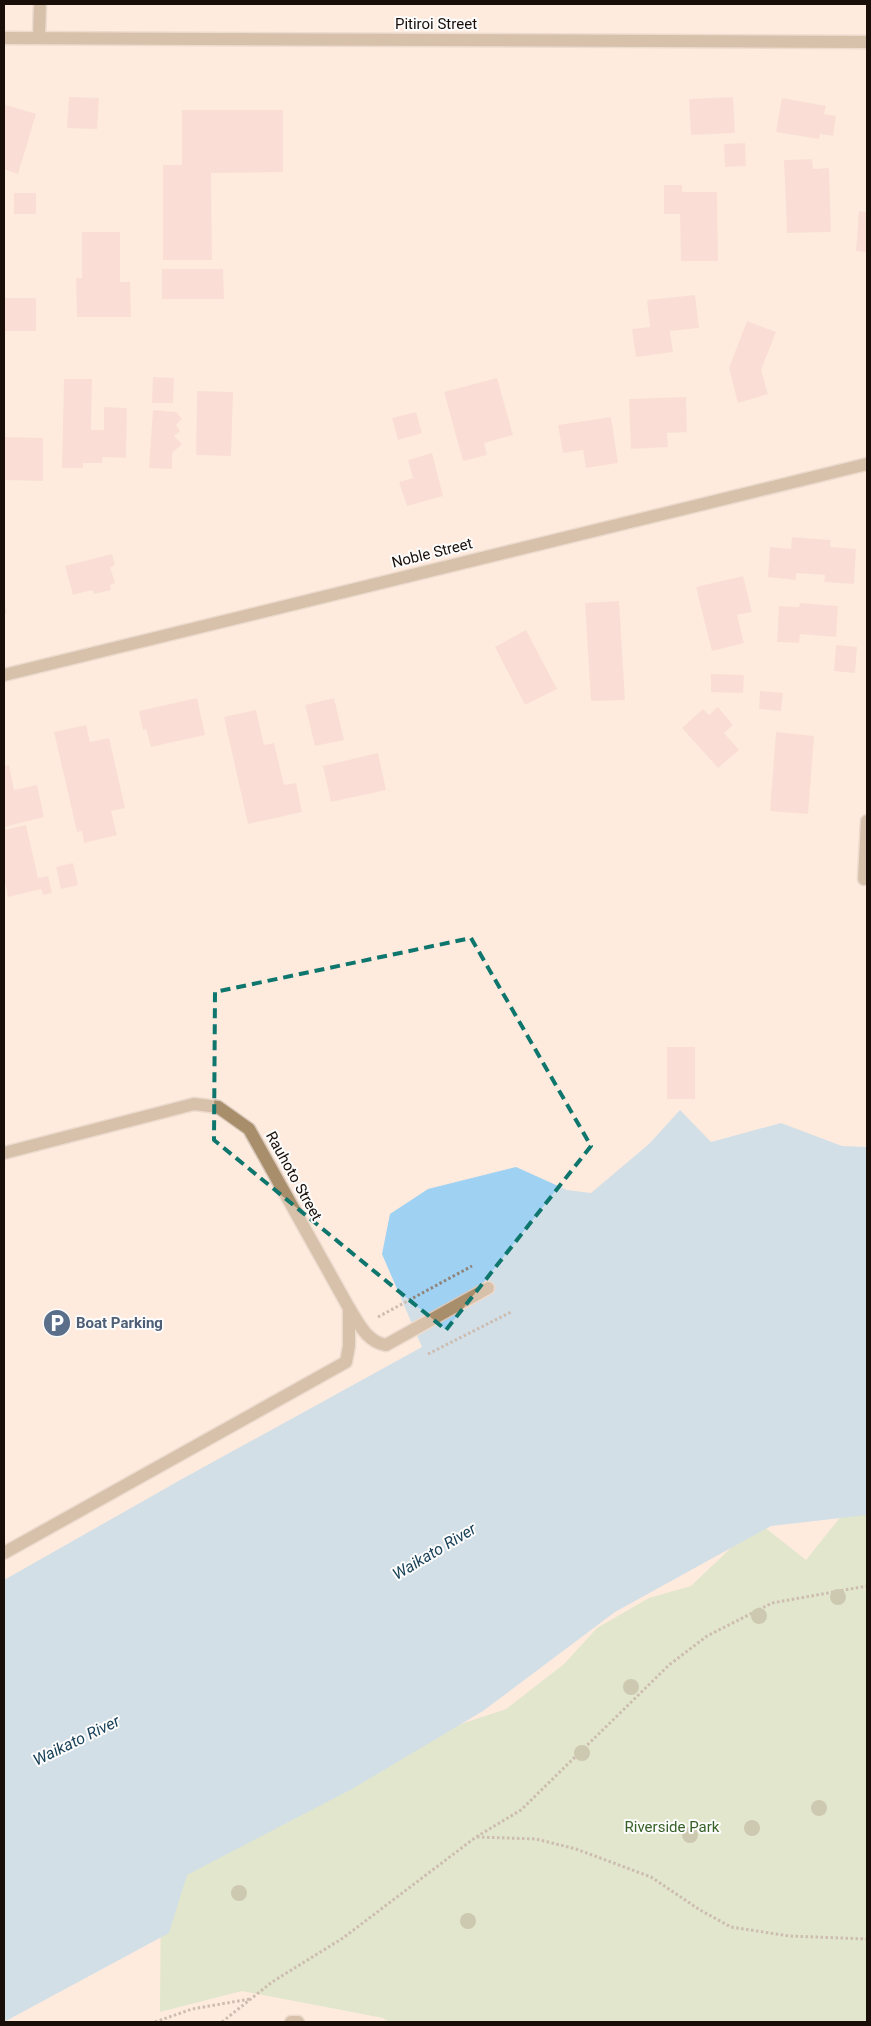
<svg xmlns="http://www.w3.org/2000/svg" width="871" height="2026" viewBox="0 0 871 2026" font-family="Roboto,sans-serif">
	<rect width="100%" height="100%" fill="#feebde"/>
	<!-- green -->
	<polygon fill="#c1e0b6" points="847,1509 867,1515 867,2022 388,2022 383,2018 242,1991 160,2012 161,1889 395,1746 506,1709 564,1664 597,1628 649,1598 691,1586 758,1522 806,1560"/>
	<!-- water -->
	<polygon fill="#9ed1f2" points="680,1110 711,1142 781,1123 842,1146 867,1147 867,1515 771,1526 615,1612 483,1711 352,1789 187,1875 169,1933 4,2022 4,1580 182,1479 422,1347 382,1254 390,1214 428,1189 516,1167 567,1190 591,1193 649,1144"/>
	<!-- building -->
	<g fill="#f6cfc9">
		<polygon points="69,97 99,98 97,129 67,128"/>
		<polygon points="733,97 735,133 691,135 689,99"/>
		<polygon points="782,98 826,106 824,114 836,116 833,136 820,134 819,139 776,132"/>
		<polygon points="6,105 36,114 18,174 4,169 4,114"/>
		<polygon points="182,110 283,110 283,172 211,173 212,260 163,260 163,165 182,165"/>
		<polygon points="745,143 746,166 725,167 724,144"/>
		<polygon points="812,159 813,169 829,168 831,232 787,233 784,160"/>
		<polygon points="664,185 682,185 682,192 717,192 718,261 681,261 680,214 664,214"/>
		<rect x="14" y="193" width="22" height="21"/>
		<polygon points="859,211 867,212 867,252 856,251"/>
		<polygon points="82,232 120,232 120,282 130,282 131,317 77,317 76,278 82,278"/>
		<polygon points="162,269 223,269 224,299 162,299"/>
		<polygon points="695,295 699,328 670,331 673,352 636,357 632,329 650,327 647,300"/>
		<rect x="4" y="298" width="32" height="33"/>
		<polygon points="747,321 776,332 761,370 768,394 738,403 729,368"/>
		<polygon points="153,377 174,378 173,403 152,403"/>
		<polygon points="497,378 513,435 484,443 487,455 463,461 444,392"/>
		<polygon points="64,379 92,379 91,430 104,430 104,407 127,408 126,458 103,457 102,463 83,463 83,468 62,468"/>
		<polygon points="197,391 233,392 231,456 196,455"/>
		<polygon points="686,397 687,432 667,433 668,447 631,449 629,399"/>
		<polygon points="153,410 176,412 182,419 176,425 180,431 174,436 182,444 172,453 172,469 149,468"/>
		<polygon points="416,412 422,433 398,440 392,418"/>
		<polygon points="611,417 618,463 586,468 583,450 563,453 558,425"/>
		<polygon points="4,437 43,438 43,481 4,480"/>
		<polygon points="432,453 443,496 407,506 399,482 413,478 408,460"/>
		<polygon points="792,537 831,540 830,547 856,549 854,584 824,582 825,575 796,573 796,580 768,577 770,547 791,549"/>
		<polygon points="112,554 115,565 110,567 115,583 110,585 111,590 94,594 92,590 73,595 65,566"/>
		<polygon points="743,576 752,612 737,615 744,643 712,651 696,587"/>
		<polygon points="619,601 625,700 591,701 585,603"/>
		<polygon points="4,602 7,613 4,614"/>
		<polygon points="800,603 838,606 836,637 800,634 799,643 777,642 779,606 799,607"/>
		<polygon points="526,630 557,689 525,705 495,647"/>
		<polygon points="836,645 857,647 855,673 834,671"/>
		<polygon points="711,674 744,675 743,693 711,692"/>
		<polygon points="760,691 783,693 781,711 759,709"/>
		<polygon points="197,698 205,735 151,747 146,729 143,730 139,711"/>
		<polygon points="334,698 344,740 315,746 305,705"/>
		<polygon points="718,707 733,725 724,733 739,750 718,768 682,728 703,709 709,715"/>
		<polygon points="256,710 264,745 274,743 284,785 296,783 302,812 248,824 224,717"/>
		<polygon points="86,725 90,742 109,738 125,808 111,811 117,835 84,843 82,831 77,832 54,732"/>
		<polygon points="776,732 814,736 808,814 770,811"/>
		<polygon points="378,753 386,790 331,802 323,766"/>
		<polygon points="9,765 14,790 37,785 44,817 4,827 4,766"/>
		<polygon points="26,825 38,878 48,876 52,893 43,895 41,889 8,897 4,877 4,830"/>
		<polygon points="73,863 78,885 61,889 56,867"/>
		<rect x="667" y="1047" width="28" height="52"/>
	</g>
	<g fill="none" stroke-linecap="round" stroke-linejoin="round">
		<defs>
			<g id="service">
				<path d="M349 1308C359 1324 367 1342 386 1345L488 1288"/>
				<polyline points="4,1553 346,1362 349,1346 349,1308"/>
			</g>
			<g id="minor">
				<polyline points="4,38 867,42"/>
				<polyline points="39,38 40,4"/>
				<polyline points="4,675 867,464"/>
				<polyline points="864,879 867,821"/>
				<polyline points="4,1153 194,1104 218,1107 249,1129 349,1308"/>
				<polyline points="291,2022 298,2022"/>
			</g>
		</defs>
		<!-- service casing -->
		<use href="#service" stroke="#d9c8bc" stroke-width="15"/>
		<!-- minor casing -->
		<use href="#minor" stroke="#d9c8bc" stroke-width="15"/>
		<!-- path -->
		<g stroke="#928379" stroke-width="3" stroke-dasharray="2.5 2.5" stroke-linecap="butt">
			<polyline points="378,1317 472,1266"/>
			<polyline points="428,1354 511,1312"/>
			<polyline points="477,1837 536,1839 576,1849 651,1877 700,1910 731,1927 789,1936 867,1939"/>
			<polyline points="155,2022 192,2009 250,1999"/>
			<polyline points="222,2022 272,1982 343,1938 476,1837 521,1810 669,1665 707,1636 772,1603 867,1586"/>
		</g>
		<!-- service -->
		<use href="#service" stroke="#a88e6a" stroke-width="12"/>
		<!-- minor -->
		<use href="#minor" stroke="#a88e6a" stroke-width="12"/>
	</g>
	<!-- trees -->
	<g fill="#909f78">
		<circle cx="838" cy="1597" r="8"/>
		<circle cx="759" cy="1616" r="8"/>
		<circle cx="631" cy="1687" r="8"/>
		<circle cx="582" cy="1753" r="8"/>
		<circle cx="819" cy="1808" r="8"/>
		<circle cx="752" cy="1828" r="8"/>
		<circle cx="690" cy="1835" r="8"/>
		<circle cx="239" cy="1893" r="8"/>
		<circle cx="468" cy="1921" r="8"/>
	</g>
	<!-- marked area -->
	<path d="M0 0H871V2026H0ZM471 938 591 1146 446 1330 214 1140 215 992Z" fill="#feebde" fill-opacity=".55" fill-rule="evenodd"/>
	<path fill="none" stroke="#0f766e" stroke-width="4" stroke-dasharray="10 6" stroke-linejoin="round" d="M471 938 591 1146 446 1330 214 1140 215 992Z"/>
	<!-- icons -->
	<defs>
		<symbol id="parking-disc" viewBox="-11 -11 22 22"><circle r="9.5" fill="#5c6f8a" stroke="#fcfcfc"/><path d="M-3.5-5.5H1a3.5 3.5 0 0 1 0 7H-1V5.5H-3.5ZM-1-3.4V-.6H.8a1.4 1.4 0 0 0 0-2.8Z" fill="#fff"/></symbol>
	</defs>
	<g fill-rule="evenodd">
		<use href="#parking-disc" x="41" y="1307" width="32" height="32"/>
	</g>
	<g text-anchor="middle" stroke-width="4" stroke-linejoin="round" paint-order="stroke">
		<!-- street labels -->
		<g font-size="15" fill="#190f08" stroke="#fcfcfc">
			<text x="436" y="29">Pitiroi Street</text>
			<text transform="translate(432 553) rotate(-14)" y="5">Noble Street</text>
			<text transform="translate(294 1176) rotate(61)" y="5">Rauhoto Street</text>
		</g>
		<!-- service labels -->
		<g font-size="15" font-weight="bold" fill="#4e5e75" stroke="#fcfcfc" text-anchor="start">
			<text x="76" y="1328">Boat Parking</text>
		</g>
		<!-- park labels -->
		<g font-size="15" fill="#366025" stroke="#fcfcfc">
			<text x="672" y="1832">Riverside Park</text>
		</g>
		<!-- water labels -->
		<g font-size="16" font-style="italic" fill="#194259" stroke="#fcfcfc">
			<text transform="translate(434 1551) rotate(-31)" y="6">Waikato River</text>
			<text transform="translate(76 1740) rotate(-26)" y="6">Waikato River</text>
		</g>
	</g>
	<!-- border -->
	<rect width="871" height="2026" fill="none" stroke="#190f08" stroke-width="10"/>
</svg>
